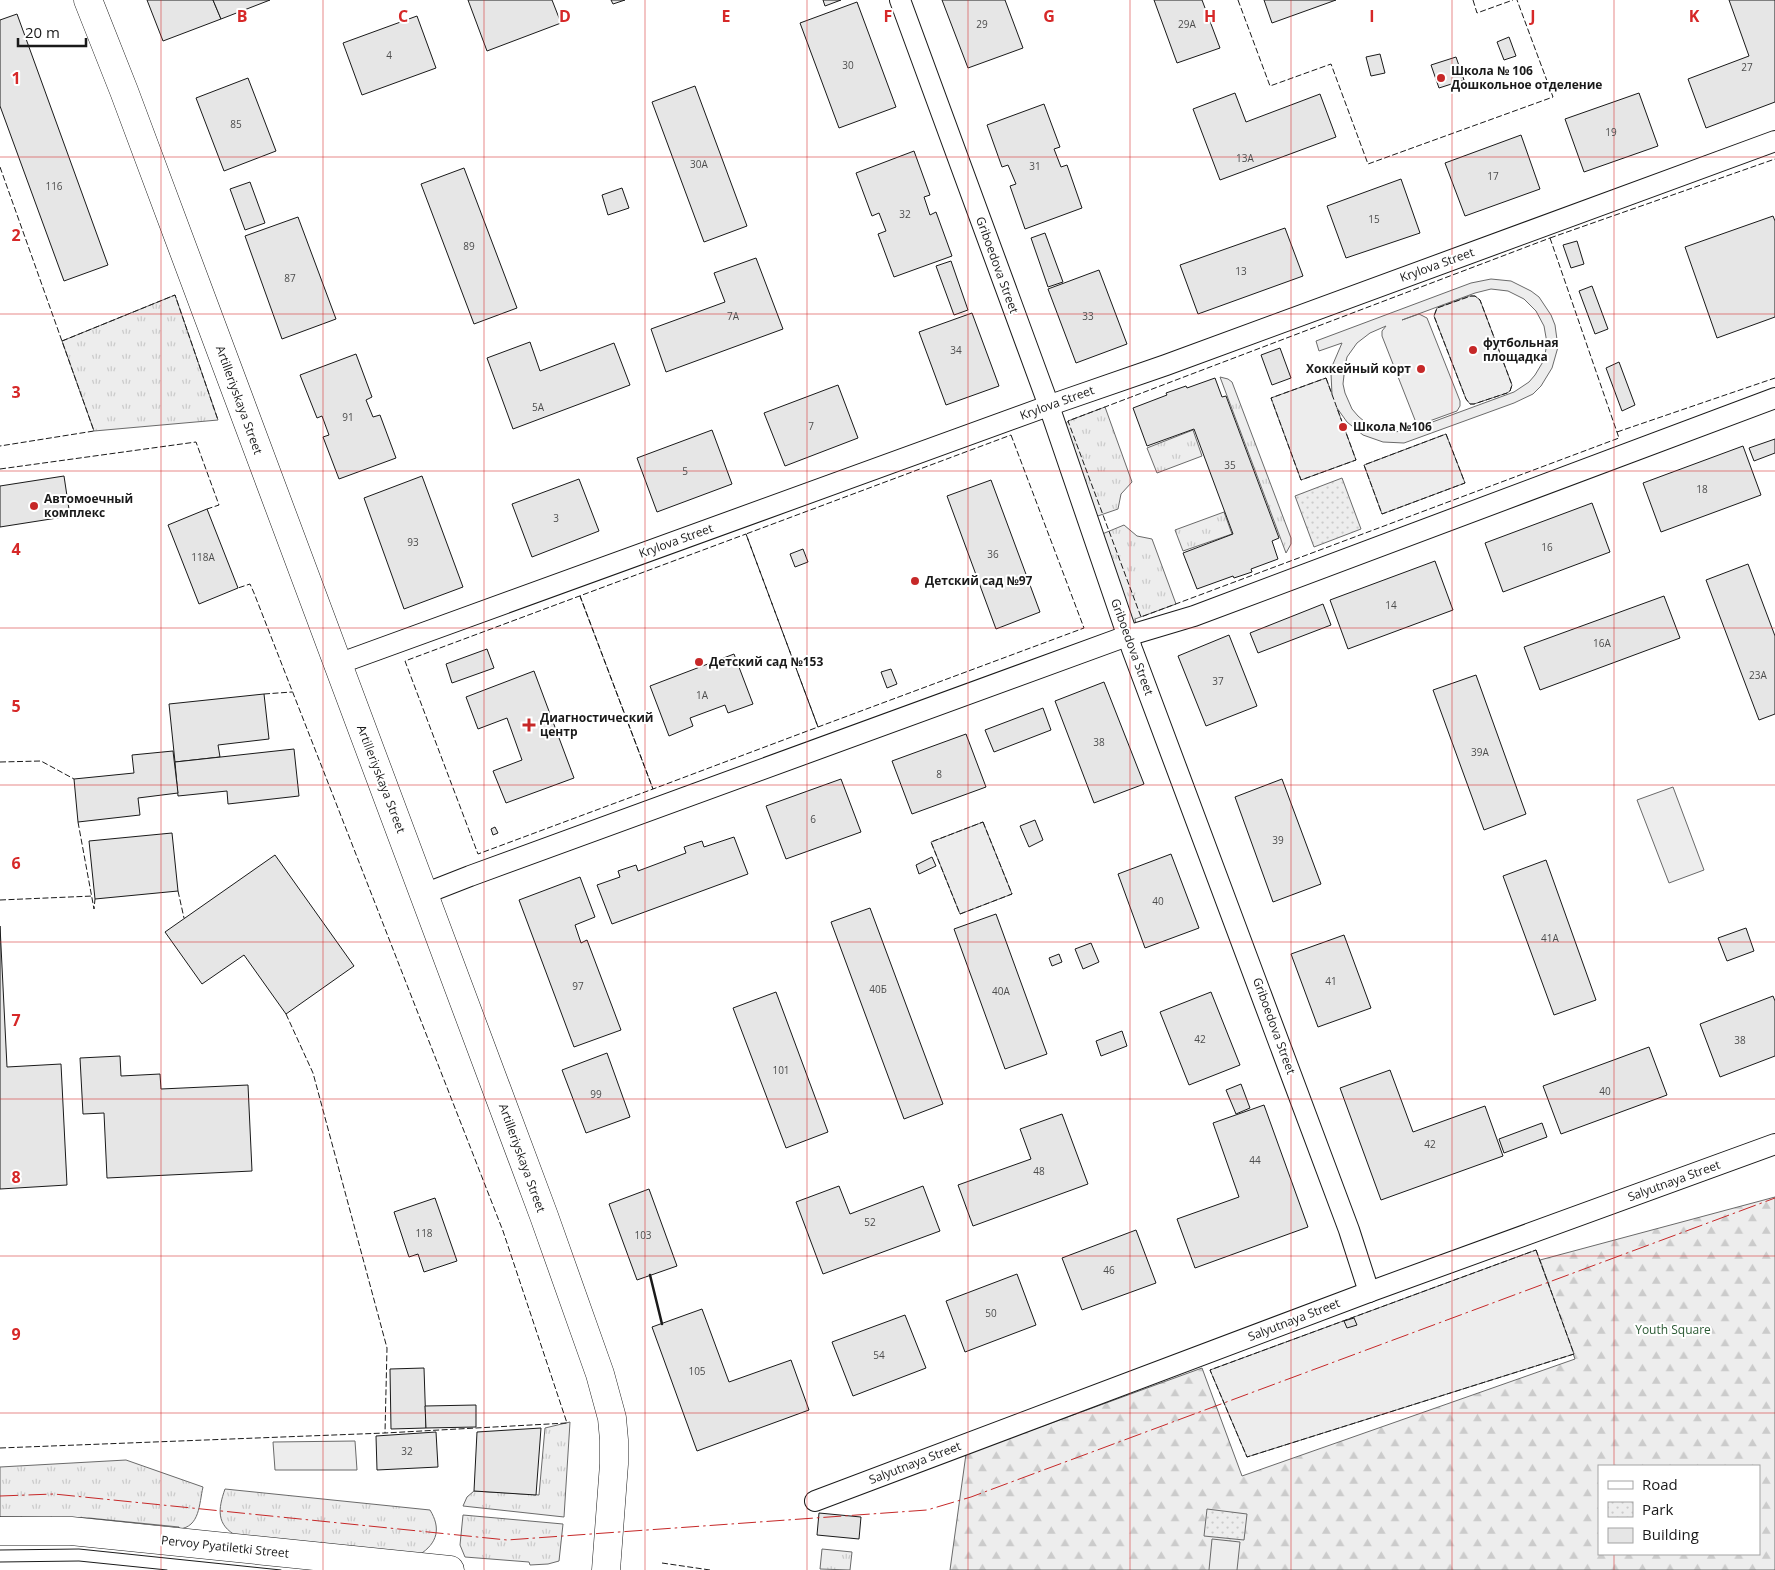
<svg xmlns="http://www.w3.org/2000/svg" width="1775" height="1570" viewBox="0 0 1775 1570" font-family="'Open Sans',sans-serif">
	<defs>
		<pattern id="grass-tufts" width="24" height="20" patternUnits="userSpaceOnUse" patternTransform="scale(1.25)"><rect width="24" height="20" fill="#ededed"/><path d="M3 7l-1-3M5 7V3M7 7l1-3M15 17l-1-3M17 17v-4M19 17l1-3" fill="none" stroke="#cbcbcb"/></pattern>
		<pattern id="forest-firs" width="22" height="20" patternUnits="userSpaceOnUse" patternTransform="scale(1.25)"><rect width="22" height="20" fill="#ededed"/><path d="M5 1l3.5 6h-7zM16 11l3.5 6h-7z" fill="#cbcbcb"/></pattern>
		<pattern id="park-dots" width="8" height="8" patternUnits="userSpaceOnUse" patternTransform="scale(1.25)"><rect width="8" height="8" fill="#ededed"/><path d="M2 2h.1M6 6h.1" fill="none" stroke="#cbcbcb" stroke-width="1.8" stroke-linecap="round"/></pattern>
	</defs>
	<rect width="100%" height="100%" fill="#fff"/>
	<!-- grass -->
	<g fill="url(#grass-tufts)" stroke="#6a6a6a">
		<polygon points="175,295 218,420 94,431 62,341"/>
		<polygon points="1220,377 1228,379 1232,382 1291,538 1291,544 1286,553"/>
		<polygon points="1105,407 1132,482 1121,494 1118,509 1089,519 1058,435 1068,421"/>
		<polygon points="1193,430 1202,456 1157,473 1147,448"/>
		<polygon points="1224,512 1232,534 1183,551 1175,530"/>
		<polygon points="1124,525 1137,536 1152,539 1176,604 1135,619 1136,625 1126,621 1095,537"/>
		<polygon points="570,1422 564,1517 463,1506 467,1497 474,1491 539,1495 545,1428"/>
		<path d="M126 1460 203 1487C199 1504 200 1527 179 1529V1527L89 1518 0 1517V1467Z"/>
		<path d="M225 1489 430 1510C441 1528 438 1543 419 1555L237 1536C216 1525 218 1509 225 1489Z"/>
		<polygon points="463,1515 563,1524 559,1561 548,1564 530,1565 529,1562 465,1557 460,1545"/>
		<polygon points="822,1549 852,1552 850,1570 820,1569"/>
	</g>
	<!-- forest -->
	<path fill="url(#forest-firs)" stroke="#6a6a6a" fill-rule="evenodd" d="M1775 1197V1570H950L966 1454 1202 1368 1242 1476 1575 1359 1540 1260ZM1599 1466H1759V1554H1599Z"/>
	<!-- park -->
	<g fill="url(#park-dots)" stroke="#6a6a6a">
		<polygon points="1342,478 1361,529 1314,547 1295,496"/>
		<polygon points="1207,1509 1247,1514 1244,1540 1204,1536"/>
	</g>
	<!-- built -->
	<g fill="#ededed" stroke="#6a6a6a" fill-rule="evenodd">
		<path d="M1491 279 1511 281 1531 291 1539 297 1551 315 1555 325 1558 347 1552 368 1541 386 1533 394 1514 403 1404 443 1383 442 1363 435 1347 422 1337 408 1356 460 1301 480 1271 398 1326 378 1332 394 1331 374 1333 364 1342 343 1319 351 1316 341 1471 283ZM1491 289 1508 291 1524 299 1536 311 1544 326 1547 343 1544 360 1535 375 1529 382 1514 392 1408 431 1390 432 1381 430 1365 422 1358 416 1352 409 1345 393 1343 384 1345 366 1347 357 1357 343 1370 333 1386 326 1382 331V336L1415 420 1418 423H1424L1457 411 1460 406V401L1427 318 1419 314 1402 320 1475 293Z"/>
		<polygon points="1469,296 1475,296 1480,300 1512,385 1510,391 1507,393 1474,404 1470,404 1466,399 1434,316 1437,308"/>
		<polygon points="1446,434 1465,483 1382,514 1364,465"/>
		<polygon points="1673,787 1704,870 1669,883 1637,800"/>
		<polygon points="983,822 1012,894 960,914 931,842"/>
		<polygon points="1536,1250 1574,1354 1247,1457 1210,1370"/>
		<polygon points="355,1441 357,1470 275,1470 273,1442"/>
		<polygon points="1212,1539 1240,1542 1237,1570 1209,1570"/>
	</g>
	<!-- building -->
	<g fill="#e6e6e6" stroke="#1a1a1a">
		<polygon points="147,0 213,0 221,19 163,41"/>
		<polygon points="213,0 270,0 221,19"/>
		<polygon points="468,0 552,0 561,23 487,51"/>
		<polygon points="611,0 625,0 613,4"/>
		<polygon points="823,0 841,0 825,6"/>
		<polygon points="942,0 1005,0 1023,48 968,68"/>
		<polygon points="1154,0 1202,0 1220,48 1177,63"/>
		<polygon points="1264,0 1336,0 1272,23"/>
		<polygon points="1729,0 1775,0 1775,102 1706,128 1688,79 1749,56"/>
		<polygon points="857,2 896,107 839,128 800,23"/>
		<polygon points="17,14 108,265 64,281 0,106 0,20"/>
		<polygon points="417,16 436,68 362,95 343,43"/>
		<polygon points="1509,37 1516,56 1504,60 1497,42"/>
		<polygon points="1380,54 1385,73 1371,76 1366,57"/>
		<polygon points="1456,57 1464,80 1439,88 1431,65"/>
		<polygon points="248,78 276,151 224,171 196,98"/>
		<polygon points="695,86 747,226 704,242 652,102"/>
		<polygon points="1235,93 1246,122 1320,94 1336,137 1220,180 1193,109"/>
		<polygon points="1639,93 1658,146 1584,172 1565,119"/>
		<polygon points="1044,104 1060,147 1054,149 1061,167 1067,165 1082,208 1025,229 1010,186 1016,184 1008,165 1002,167 987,125"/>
		<polygon points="1521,135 1540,189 1465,216 1445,163"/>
		<polygon points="914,151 930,195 924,197 930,215 936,212 952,256 894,277 878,234 886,231 879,213 872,216 856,173"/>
		<polygon points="464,168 517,308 474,324 421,184"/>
		<polygon points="1401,179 1420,233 1346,258 1327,206"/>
		<polygon points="250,182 265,223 245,230 230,189"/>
		<polygon points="622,188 629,208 608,215 602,195"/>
		<polygon points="1773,216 1775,221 1775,317 1717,338 1685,247"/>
		<polygon points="298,217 336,319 282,339 245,236"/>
		<polygon points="1285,228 1303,276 1198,314 1180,265"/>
		<polygon points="1045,233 1063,282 1048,287 1031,238"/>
		<polygon points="1577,241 1584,264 1571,268 1563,245"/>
		<polygon points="756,258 783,329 666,372 651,329 725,302 714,273"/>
		<polygon points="951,261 968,310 954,315 936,266"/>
		<polygon points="1099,270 1127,344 1076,363 1048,289"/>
		<polygon points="1592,286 1608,329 1595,334 1579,291"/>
		<polygon points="972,313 999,386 946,405 919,332"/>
		<polygon points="530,342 540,371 614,343 630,385 513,429 487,358"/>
		<polygon points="1280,348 1291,378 1272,385 1261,355"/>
		<polygon points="356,354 372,397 366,400 373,417 380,415 396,458 339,479 323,437 329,435 322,416 317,418 300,375"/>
		<polygon points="1619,362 1635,405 1622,411 1606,368"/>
		<polygon points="1215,378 1222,397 1226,396 1279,538 1272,541 1278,559 1251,569 1252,572 1234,578 1233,576 1197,589 1183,553 1233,534 1194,429 1147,446 1133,408 1167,395 1166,393 1186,386 1187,388"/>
		<polygon points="838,385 858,438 785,466 764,413"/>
		<polygon points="712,430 732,484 657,512 637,458"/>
		<polygon points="1775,439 1775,453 1754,461 1749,448"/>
		<polygon points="1743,446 1761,495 1661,532 1643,483"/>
		<polygon points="64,476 70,516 0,527 0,486"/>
		<polygon points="422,476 463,587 404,609 364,498"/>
		<polygon points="579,479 599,531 532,557 512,504"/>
		<polygon points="991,480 1040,612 996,629 947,496"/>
		<polygon points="1592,503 1610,552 1503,592 1485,543"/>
		<polygon points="207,509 238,588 199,604 168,525"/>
		<polygon points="803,549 808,562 795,567 790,554"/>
		<polygon points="1435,561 1453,610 1348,649 1330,600"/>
		<polygon points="1748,564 1775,636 1775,714 1759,720 1706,580"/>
		<polygon points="1664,596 1680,638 1540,690 1524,647"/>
		<polygon points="1323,604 1331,625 1258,653 1250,633"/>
		<polygon points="1229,635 1257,706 1206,726 1178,656"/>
		<polygon points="487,649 494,668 452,683 446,664"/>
		<polygon points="734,654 753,704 728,713 725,705 690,718 693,726 669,736 650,686"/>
		<polygon points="891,669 897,684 887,688 881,672"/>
		<polygon points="534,671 574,778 506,803 493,771 522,760 507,718 478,729 466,697"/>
		<polygon points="1476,675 1526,814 1484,830 1433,690"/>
		<polygon points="1104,682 1144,784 1094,803 1055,701"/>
		<polygon points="264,694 269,739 218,745 220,757 175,762 169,704"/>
		<polygon points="1043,708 1051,730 994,752 985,730"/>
		<polygon points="966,734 986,787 912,814 892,761"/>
		<polygon points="294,749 299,796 228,804 227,791 178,796 175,762"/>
		<polygon points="173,751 178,793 138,798 140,815 78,822 74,779 134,773 132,755"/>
		<polygon points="841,779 861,832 786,859 766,806"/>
		<polygon points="1282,779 1321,884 1273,902 1235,797"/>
		<polygon points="1035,820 1043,840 1029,847 1020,826"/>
		<polygon points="495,827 498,833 493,835 491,829"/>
		<polygon points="172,833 178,891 95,899 89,841"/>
		<polygon points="734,837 748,874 612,924 597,885 620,877 618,871 636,865 638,871 686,853 684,847 702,841 704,847"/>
		<polygon points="1171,854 1199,928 1145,948 1118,874"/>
		<polygon points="275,855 354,966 286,1014 244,955 202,984 165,932"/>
		<polygon points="932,857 936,866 919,874 916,865"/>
		<polygon points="1546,860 1596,1000 1554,1015 1503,876"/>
		<polygon points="580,877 595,917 575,925 581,943 587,940 621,1030 574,1047 519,900"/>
		<polygon points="870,908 943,1104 904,1119 831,922"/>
		<polygon points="996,914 1047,1054 1005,1069 954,929"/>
		<polygon points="0,926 7,1067 61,1064 67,1185 0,1189"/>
		<polygon points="1746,928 1754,951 1727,961 1718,938"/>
		<polygon points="1344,935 1371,1008 1318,1027 1291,954"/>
		<polygon points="1091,943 1099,962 1083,969 1075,949"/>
		<polygon points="1059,954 1062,962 1052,966 1049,958"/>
		<polygon points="776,992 828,1132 786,1148 733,1008"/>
		<polygon points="1211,992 1240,1065 1189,1085 1160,1012"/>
		<polygon points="1773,996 1775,1001 1775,1056 1720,1077 1700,1024"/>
		<polygon points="1122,1031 1127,1046 1101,1056 1096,1041"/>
		<polygon points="1649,1047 1667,1095 1561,1134 1543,1086"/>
		<polygon points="607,1053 630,1117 586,1133 562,1070"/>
		<polygon points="120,1056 121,1076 160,1074 161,1089 248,1085 252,1171 107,1178 104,1113 83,1114 80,1058"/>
		<polygon points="1390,1070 1413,1132 1485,1106 1503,1156 1381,1200 1340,1088"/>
		<polygon points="1241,1084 1250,1108 1236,1114 1226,1090"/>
		<polygon points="1264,1105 1308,1227 1195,1268 1177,1219 1239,1197 1213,1123"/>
		<polygon points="1062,1114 1088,1184 973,1226 958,1185 1031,1159 1020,1129"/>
		<polygon points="1542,1123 1547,1137 1504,1153 1499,1139"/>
		<polygon points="839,1186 850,1214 923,1186 940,1231 823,1274 796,1202"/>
		<polygon points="649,1189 677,1266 637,1280 609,1204"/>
		<polygon points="435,1198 457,1261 424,1272 418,1254 409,1257 394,1212"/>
		<polygon points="1136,1230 1156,1283 1082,1310 1062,1258"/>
		<polygon points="1017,1274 1036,1325 965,1352 946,1301"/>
		<polygon points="702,1309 729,1382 791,1360 809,1410 697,1451 652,1327"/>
		<polygon points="905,1315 926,1368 853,1396 832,1342"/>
		<polygon points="1354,1318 1357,1325 1347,1328 1344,1321"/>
		<polygon points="424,1368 426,1428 391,1429 390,1369"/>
		<polygon points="476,1405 476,1427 426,1428 425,1406"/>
		<polygon points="541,1428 536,1495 474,1491 477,1432"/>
		<polygon points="436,1432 438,1467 377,1470 376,1436"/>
		<polygon points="819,1513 861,1517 859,1539 817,1535"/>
	</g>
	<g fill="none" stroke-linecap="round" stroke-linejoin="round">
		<defs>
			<g id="street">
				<polyline points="900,0 1049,406 1132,649 1349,1230 1369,1292"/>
				<polyline points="338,664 1059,402 1166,365 1775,141"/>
				<polyline points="424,894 470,876 1127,636 1194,616 1775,398"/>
				<polyline points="815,1501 1369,1292 1775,1144"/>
			</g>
			<polyline id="secondary" points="88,0 124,91 544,1216 600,1374 612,1418 614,1440 614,1464 606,1570"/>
			<polyline id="primary" points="0,1531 71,1531 450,1570"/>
		</defs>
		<!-- street casing -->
		<use href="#street" stroke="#1a1a1a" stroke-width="22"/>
		<!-- secondary casing -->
		<use href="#secondary" stroke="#1a1a1a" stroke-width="29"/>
		<!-- primary casing -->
		<use href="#primary" stroke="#1a1a1a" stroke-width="29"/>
		<!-- street -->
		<use href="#street" stroke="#fff" stroke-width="20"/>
		<!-- secondary -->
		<use href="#secondary" stroke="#fff" stroke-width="28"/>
		<!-- primary -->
		<use href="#primary" stroke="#fff" stroke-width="28"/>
		<!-- tram -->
		<g stroke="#1a1a1a" stroke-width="1">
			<polyline points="0,1550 79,1549 281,1570"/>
			<polyline points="0,1562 79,1561 167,1570"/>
		</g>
		<!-- fence -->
		<g stroke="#1a1a1a" stroke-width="1" stroke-dasharray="6 2.5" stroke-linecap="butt">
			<polyline points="1238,0 1270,86 1331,64 1368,164 1553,97 1517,0"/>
			<polyline points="1473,0 1477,13 1513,0"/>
			<polyline points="0,167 94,431 0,446"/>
			<polygon points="1550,238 1619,438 1141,617 1068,421"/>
			<polyline points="1550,238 1775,159"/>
			<polygon points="1471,296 1475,296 1480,300 1512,385 1510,391 1507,393 1474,404 1470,404 1466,399 1434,316 1437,308"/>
			<polyline points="62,341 175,295 218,420"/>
			<polygon points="1326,378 1356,460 1301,480 1271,398"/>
			<polyline points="1617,432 1775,378"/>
			<polygon points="1446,434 1465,483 1382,514 1364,465"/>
			<polygon points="1011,435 1084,628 818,727 746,534"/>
			<polyline points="0,469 196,442 219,505 207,509"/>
			<polyline points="580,596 653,789 818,727 746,534 405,661 478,854 653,789 580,596"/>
			<polyline points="264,694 292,692"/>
			<polyline points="0,762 41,761 74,779"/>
			<polyline points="78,822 94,909 95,899"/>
			<polygon points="983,822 1012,894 960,914 931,842"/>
			<polyline points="178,891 184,918"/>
			<polyline points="0,900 93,896"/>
			<polyline points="286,1014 313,1073 387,1348 385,1433"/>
			<polygon points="1536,1250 1574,1354 1247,1457 1210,1370"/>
			<polyline points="0,1448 385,1433 567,1423 503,1231 254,593 250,584 238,588"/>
			<polyline points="662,1563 710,1570"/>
		</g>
		<!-- wall -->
		<polyline stroke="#1a1a1a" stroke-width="2.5" points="650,1275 662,1324"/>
		<!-- power -->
		<polyline stroke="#c62828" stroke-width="1" stroke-dasharray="18 4 2.5 4" stroke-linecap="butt" points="0,1496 54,1494 507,1540 927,1510 971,1497 1775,1198"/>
	</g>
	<!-- grid -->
	<path fill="none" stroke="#d62828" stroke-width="1" stroke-opacity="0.55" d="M161 0V1570M323 0V1570M484 0V1570M645 0V1570M807 0V1570M968 0V1570M1130 0V1570M1291 0V1570M1452 0V1570M1614 0V1466M0 157H1775M0 314H1775M0 471H1775M0 628H1775M0 785H1775M0 942H1775M0 1099H1775M0 1256H1775M0 1413H1775M1614 1554V1570"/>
	<!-- markers -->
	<g fill="#c62828" stroke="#fff" stroke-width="2">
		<circle cx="1441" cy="78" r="5"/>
		<circle cx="1473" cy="350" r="5"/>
		<circle cx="1421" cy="369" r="5"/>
		<circle cx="1343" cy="427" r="5"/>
		<circle cx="34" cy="506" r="5"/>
		<circle cx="915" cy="581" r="5"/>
		<circle cx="699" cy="662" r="5"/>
		<path d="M526.5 717.5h5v5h5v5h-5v5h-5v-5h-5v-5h5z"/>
	</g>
	<g text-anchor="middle" stroke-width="4" stroke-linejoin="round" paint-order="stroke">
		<!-- number labels -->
		<g font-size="10" fill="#4d4d4d">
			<text x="982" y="28">29</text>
			<text x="1187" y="28">29А</text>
			<text x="389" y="59">4</text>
			<text x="848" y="69">30</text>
			<text x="1747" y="71">27</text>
			<text x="236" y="128">85</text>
			<text x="1611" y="136">19</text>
			<text x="1245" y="162">13А</text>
			<text x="699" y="168">30А</text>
			<text x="1035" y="170">31</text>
			<text x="1493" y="180">17</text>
			<text x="54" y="190">116</text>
			<text x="905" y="218">32</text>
			<text x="1374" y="223">15</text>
			<text x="469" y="250">89</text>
			<text x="1241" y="275">13</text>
			<text x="290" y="282">87</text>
			<text x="733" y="320">7А</text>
			<text x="1088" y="320">33</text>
			<text x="956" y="354">34</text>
			<text x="538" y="411">5А</text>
			<text x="348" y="421">91</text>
			<text x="811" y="430">7</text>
			<text x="1230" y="469">35</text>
			<text x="685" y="475">5</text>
			<text x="1702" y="493">18</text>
			<text x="556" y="522">3</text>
			<text x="413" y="546">93</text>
			<text x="1547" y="551">16</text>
			<text x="993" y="558">36</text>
			<text x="203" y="561">118А</text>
			<text x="1391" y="609">14</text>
			<text x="1602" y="647">16А</text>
			<text x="1758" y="679">23А</text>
			<text x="1218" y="685">37</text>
			<text x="702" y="699">1А</text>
			<text x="1099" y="746">38</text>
			<text x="1480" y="756">39А</text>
			<text x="939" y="778">8</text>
			<text x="813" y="823">6</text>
			<text x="1278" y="844">39</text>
			<text x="1158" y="905">40</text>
			<text x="1550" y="942">41А</text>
			<text x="1331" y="985">41</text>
			<text x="578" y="990">97</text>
			<text x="878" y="993">40Б</text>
			<text x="1001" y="995">40А</text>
			<text x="1200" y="1043">42</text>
			<text x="1740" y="1044">38</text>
			<text x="781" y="1074">101</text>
			<text x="1605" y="1095">40</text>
			<text x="596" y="1098">99</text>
			<text x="1430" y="1148">42</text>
			<text x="1255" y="1164">44</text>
			<text x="1039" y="1175">48</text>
			<text x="870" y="1226">52</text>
			<text x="424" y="1237">118</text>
			<text x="643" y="1239">103</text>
			<text x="1109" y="1274">46</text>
			<text x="991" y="1317">50</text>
			<text x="879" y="1359">54</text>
			<text x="697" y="1375">105</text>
			<text x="407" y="1455">32</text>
		</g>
		<!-- poi labels -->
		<g font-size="12" font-weight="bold" fill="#1a1a1a" stroke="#fff" text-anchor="start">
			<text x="1451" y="75">Школа № 106<tspan x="1451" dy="14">Дошкольное отделение</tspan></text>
			<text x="1483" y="347">футбольная<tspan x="1483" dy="14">площадка</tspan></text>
			<text x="1411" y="373" text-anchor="end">Хоккейный корт</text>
			<text x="1353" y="431">Школа №106</text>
			<text x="44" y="503">Автомоечный<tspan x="44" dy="14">комплекс</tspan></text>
			<text x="925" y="585">Детский сад №97</text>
			<text x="709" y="666">Детский сад №153</text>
			<text x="540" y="722">Диагностический<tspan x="540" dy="14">центр</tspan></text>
		</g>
		<!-- street labels -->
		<g font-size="12" fill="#1a1a1a" stroke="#fff">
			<text transform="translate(997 265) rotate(70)" y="4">Griboedova Street</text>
			<text transform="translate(1437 265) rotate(-20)" y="4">Krylova Street</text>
			<text transform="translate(239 400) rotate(70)" y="4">Artilleriyskaya Street</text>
			<text transform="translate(1057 403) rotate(-20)" y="4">Krylova Street</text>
			<text transform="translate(676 541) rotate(-20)" y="4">Krylova Street</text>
			<text transform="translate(1132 647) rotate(70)" y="4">Griboedova Street</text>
			<text transform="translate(381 779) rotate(69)" y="4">Artilleriyskaya Street</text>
			<text transform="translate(1274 1026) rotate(70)" y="4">Griboedova Street</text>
			<text transform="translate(522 1158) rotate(70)" y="4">Artilleriyskaya Street</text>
			<text transform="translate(1674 1181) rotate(-20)" y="4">Salyutnaya Street</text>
			<text transform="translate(1294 1320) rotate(-21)" y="4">Salyutnaya Street</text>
			<text transform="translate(915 1463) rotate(-21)" y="4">Salyutnaya Street</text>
			<text transform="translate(225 1547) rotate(6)" y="4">Pervoy Pyatiletki Street</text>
		</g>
		<!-- park labels -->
		<g font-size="12" fill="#2b5a34" stroke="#fff">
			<text x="1673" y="1334">Youth Square</text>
		</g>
	</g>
	<g font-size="16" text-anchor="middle" font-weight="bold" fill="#d62828" stroke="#fff" stroke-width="4" stroke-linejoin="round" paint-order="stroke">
		<text x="242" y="22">B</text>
		<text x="403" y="22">C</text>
		<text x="565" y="22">D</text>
		<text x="726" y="22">E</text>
		<text x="888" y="22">F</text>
		<text x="1049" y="22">G</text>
		<text x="1210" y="22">H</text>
		<text x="1372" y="22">I</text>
		<text x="1533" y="22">J</text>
		<text x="1694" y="22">K</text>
		<text x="16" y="84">1</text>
		<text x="16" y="241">2</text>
		<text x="16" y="398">3</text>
		<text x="16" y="555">4</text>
		<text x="16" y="712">5</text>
		<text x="16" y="869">6</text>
		<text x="16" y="1026">7</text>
		<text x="16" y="1183">8</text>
		<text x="16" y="1340">9</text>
	</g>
	<!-- legend -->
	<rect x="1598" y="1465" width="162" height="90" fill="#ffffff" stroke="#a3a3a3"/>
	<rect x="1608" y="1481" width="25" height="8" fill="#ffffff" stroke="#a3a3a3"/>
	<text x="1642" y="1490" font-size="15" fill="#1a1a1a">Road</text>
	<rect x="1608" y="1502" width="25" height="15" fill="url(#park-dots)" stroke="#a3a3a3"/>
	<text x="1642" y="1515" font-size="15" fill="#1a1a1a">Park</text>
	<rect x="1608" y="1528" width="25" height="15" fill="#e6e6e6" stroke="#a3a3a3"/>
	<text x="1642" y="1540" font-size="15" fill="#1a1a1a">Building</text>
	<!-- scale -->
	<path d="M18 38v8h68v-8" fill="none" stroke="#1a1a1a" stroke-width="2.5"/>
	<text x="25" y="38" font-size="15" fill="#1a1a1a" stroke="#ffffff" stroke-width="4" paint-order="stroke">20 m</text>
</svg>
